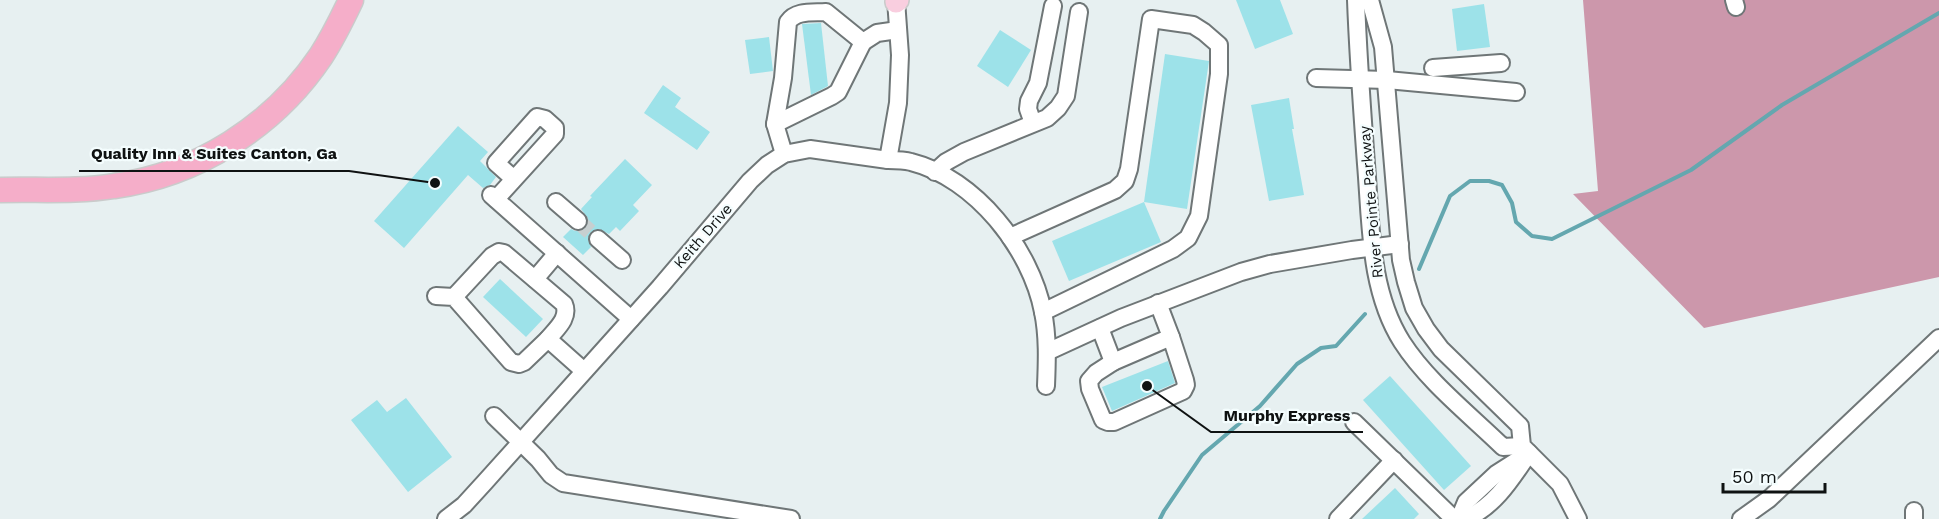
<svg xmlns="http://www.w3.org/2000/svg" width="1939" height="519" viewBox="0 0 1939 519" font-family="'Work Sans',sans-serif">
	<rect width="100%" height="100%" fill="#e7f0f1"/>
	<!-- forest -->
	<polygon fill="#cc97ab" points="1583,0 1939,0 1939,277 1704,328 1573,194 1598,191"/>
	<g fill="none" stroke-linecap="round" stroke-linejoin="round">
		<!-- stream -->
		<g stroke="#64a7af" stroke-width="4">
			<polyline points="1419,269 1450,196 1470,181 1489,181 1502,185 1512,203 1516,222 1532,236 1552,239 1691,170 1782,105 1939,13"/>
			<polyline points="1160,519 1164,511 1202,455 1260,406 1297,364 1321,348 1336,346 1365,314"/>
		</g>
	</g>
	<!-- building -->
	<g fill="#9de2e9">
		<polygon points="1236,0 1280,0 1293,34 1255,49"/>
		<polygon points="1484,4 1490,47 1457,51 1452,9"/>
		<polygon points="821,23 828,86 811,95 802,24"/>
		<polygon points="1000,30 1031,50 1008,87 977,66"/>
		<polygon points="769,37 773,71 750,74 745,40"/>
		<polygon points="1165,54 1209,61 1187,209 1144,202"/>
		<polygon points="663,85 681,98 675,107 710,132 697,150 644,113"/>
		<polygon points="1289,98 1294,129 1292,129 1304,195 1269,201 1251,105"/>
		<polygon points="458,126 488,152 480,161 496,177 490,185 483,188 468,175 404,248 374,221"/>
		<polygon points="625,159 652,185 633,205 639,211 620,231 616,227 609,234 599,229 591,232 588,238 591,247 583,255 563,237 571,229 575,231 581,231 586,227 588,218 581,209 592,197 590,196"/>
		<polygon points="1144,202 1161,242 1069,281 1052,241"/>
		<polygon points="500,279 543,319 526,337 483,297"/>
		<polygon points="1168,361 1175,383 1112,411 1102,387"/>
		<polygon points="1390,376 1471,466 1444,490 1363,400"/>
		<polygon points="406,398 452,457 408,492 351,420 377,400 387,412"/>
		<polygon points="1395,488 1419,514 1414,519 1362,519"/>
	</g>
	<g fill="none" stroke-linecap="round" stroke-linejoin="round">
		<!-- minor-tunnel -->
		<polyline stroke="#c7cfd0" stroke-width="16" stroke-dasharray="16 8" stroke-linecap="butt" points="578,221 598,239"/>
		<defs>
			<g id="minor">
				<path d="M1356 0C1358 55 1362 109 1366 164 1371 223 1369 290 1402 342 1427 381 1469 414 1503 447L1522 446"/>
				<polyline points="1370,0 1383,47 1401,260 1406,282 1414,308 1426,329 1441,349 1520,426 1522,446 1560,484 1578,519"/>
				<polyline points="1734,0 1736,7"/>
				<polyline points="1433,68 1501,63"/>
				<polyline points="1316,78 1387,80 1516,92"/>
				<polyline points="1033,123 1028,109 1029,101 1038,83 1053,6"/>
				<polyline points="775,124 832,96 838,92 863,42"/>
				<path d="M784 154 775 124 783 78 788 22C796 10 813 13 826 12L863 42 877 33 898 30"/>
				<path d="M888 160C896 160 904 160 911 162 975 178 1031 249 1043 312 1048 336 1047 362 1046 386"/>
				<polyline points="935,172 946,162 964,152 1047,118 1058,108 1066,96 1079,12"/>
				<polyline points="491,195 631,319"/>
				<polyline points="496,199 555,134 555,128 545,119 537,117 496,163 514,179"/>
				<polyline points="556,202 578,221"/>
				<polyline points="1010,237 1115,190 1125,181 1129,169 1151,19 1193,25 1204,32 1219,45 1219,74 1199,216 1188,238 1173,249 1043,312"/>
				<polyline points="598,239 622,260"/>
				<polyline points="535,279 557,253"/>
				<polyline points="436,296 454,297 511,362 519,364 524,362 548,339 584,371"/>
				<path d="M454 297 492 256 499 252 504 253 564 304C570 318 556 329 548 339"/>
				<polyline points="1100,328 1113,362 1171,337 1158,303"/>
				<polyline points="1047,352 1121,318 1241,272 1270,264 1352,250 1400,244"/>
				<polyline points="1113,362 1096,373 1089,381 1090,389 1103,420 1108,422 1114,422 1183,391 1186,385 1185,380 1171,337"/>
				<polyline points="494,416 538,459 551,475 563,483 791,519"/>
				<polyline points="1354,422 1454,519"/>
				<polyline points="1914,511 1914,519"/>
				<polyline points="446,519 464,505 485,482 660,287 750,181 767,165 784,154 810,149 888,160 898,103 900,55 896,0"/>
				<polyline points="1338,519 1394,460"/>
				<polyline points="1459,519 1466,502 1496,474 1529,453"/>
				<path d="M1465 519C1492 508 1509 483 1525 459"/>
				<polyline points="1741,519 1769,499 1939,338"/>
			</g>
			<polyline id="major" points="896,2 898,0"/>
			<path id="highway" d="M0 190C38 189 77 192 114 186 197 175 274 126 321 56 332 39 342 19 351 0"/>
		</defs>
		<!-- minor casing -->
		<use href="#minor" stroke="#6f7677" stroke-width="20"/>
		<!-- major casing -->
		<use href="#major" stroke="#cacbcb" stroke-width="24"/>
		<!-- highway casing -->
		<use href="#highway" stroke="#cacbcb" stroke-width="27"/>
		<!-- minor -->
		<use href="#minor" stroke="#fff" stroke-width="16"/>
		<!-- major -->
		<use href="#major" stroke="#f9cedf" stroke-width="21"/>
		<!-- highway -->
		<use href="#highway" stroke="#f5aec9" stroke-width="24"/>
	</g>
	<g text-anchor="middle" stroke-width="4.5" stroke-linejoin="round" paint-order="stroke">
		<!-- street labels -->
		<g font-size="15" fill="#0f1212" stroke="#f4fdfe">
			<text transform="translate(1371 202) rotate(-95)" y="5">River Pointe Parkway</text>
			<text transform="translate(703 236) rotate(-49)" y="5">Keith Drive</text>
		</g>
	</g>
	<!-- callouts -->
	<path fill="none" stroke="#0f1212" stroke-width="2" d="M435 183L349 171H79M1147 386L1211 432H1363"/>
	<g fill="#0f1212" stroke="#f4fdfe" stroke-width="2">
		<circle cx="435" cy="183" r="6"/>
		<circle cx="1147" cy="386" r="6"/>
	</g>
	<g font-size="16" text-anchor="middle" font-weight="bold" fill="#0f1212" stroke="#f4fdfe" stroke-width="4.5" stroke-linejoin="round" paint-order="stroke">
		<text x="214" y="159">Quality Inn &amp; Suites Canton, Ga</text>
		<text x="1287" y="421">Murphy Express</text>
	</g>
	<!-- scale -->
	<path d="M1723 483v9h102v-9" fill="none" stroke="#0f1212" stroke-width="3"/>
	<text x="1732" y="483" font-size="18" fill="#0f1212" stroke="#f4fdfe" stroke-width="4.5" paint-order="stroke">50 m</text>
</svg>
